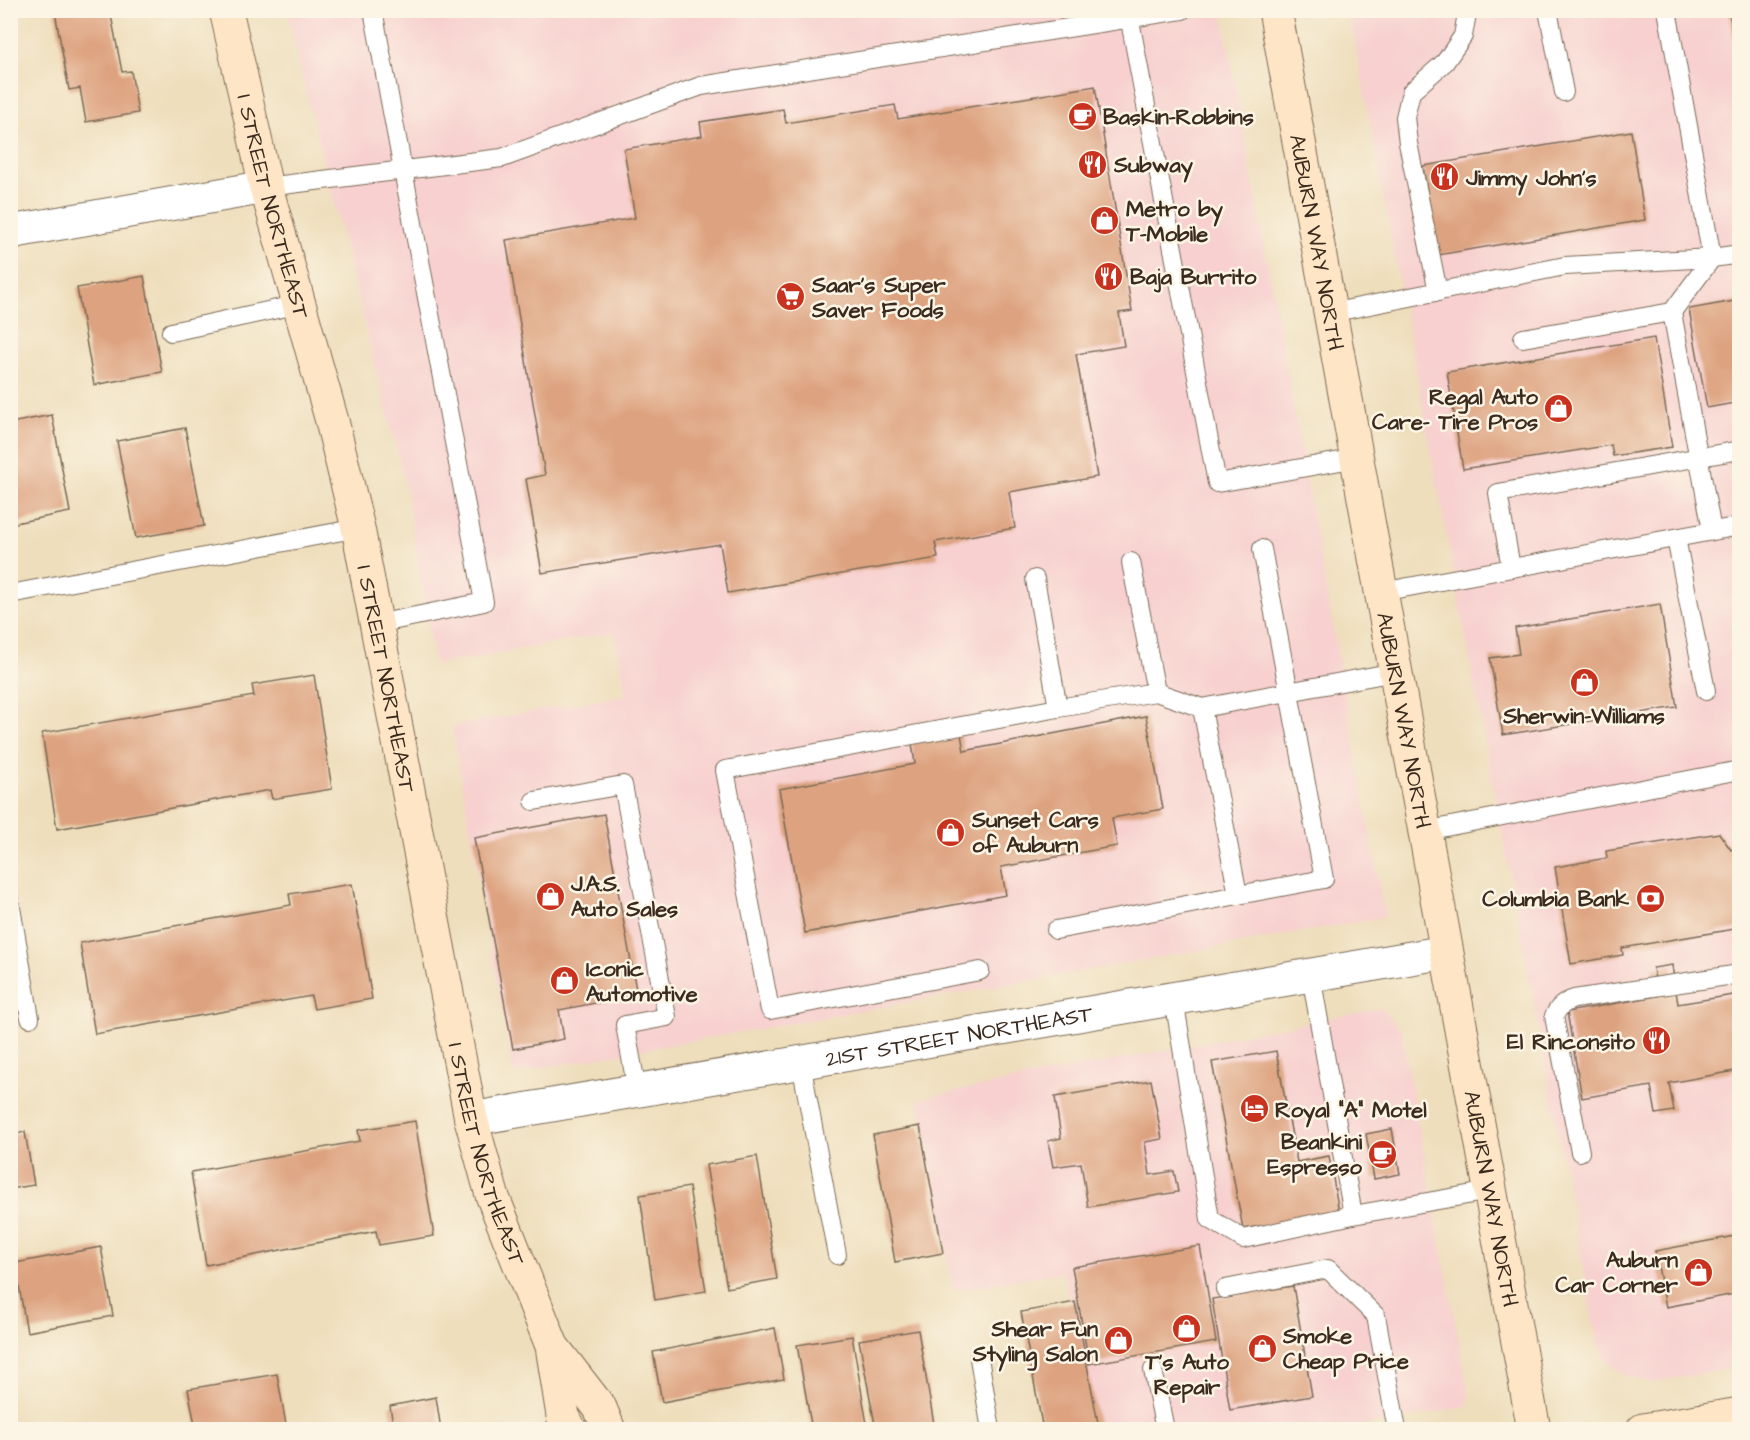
<svg xmlns="http://www.w3.org/2000/svg" width="1750" height="1440" viewBox="0 0 1750 1440" font-family="'Architects Daughter',sans-serif">
	<rect width="100%" height="100%" fill="#fcf5e5"/>
	<filter id="ink" filterUnits="userSpaceOnUse"><feTurbulence type="fractalNoise" baseFrequency=".0167" numOctaves="2"/><feDisplacementMap in="SourceGraphic" scale="12" xChannelSelector="R" yChannelSelector="G"/><feConvolveMatrix kernelMatrix="1 2 1 2 8 2 1 2 1" color-interpolation-filters="sRGB"/></filter>
	<filter id="wash" filterUnits="userSpaceOnUse"><feTurbulence type="fractalNoise" baseFrequency=".008" numOctaves="4" result="noise"/><feDisplacementMap in="SourceGraphic" scale="24" xChannelSelector="R" yChannelSelector="G"/><feGaussianBlur stdDeviation="1.35" result="paint"/><feColorMatrix in="noise" values="0 0 0 0 0 0 0 0 0 0 0 0 0 0 0 0 0 1.4 0 .05"/><feComposite in="paint" operator="in"/></filter>
	<g filter="url(#wash)">
		<rect width="100%" height="100%" fill="#eedebc"/>
		<!-- built -->
		<g fill="#f7d0cf">
			<polygon points="287,11 1222,11 1385,917 513,1073 452,726 626,695 615,632 435,665 405,483 307,96"/>
			<polygon points="1349,11 1739,11 1739,1367 1650,1383 1625,1375 1607,1363 1597,1342"/>
			<polygon points="1381,1008 1401,1030 1469,1396 1467,1407 1348,1429 1098,1429 1063,1272 954,1290 918,1099"/>
		</g>
		<g id="blocks">
			<!-- building -->
			<g fill="#dda27f">
				<polygon points="64,10 110,10 122,72 131,71 138,113 86,122 80,88 69,90 55,12"/>
				<polygon points="1729,10 1740,10 1740,63 1738,63"/>
				<polygon points="1095,86 1132,311 1119,313 1124,346 1076,354 1097,477 1009,492 1015,528 935,542 938,558 728,593 720,544 542,573 526,479 545,475 506,240 635,218 624,149 702,136 700,122 783,109 786,123 895,105 898,119"/>
				<polygon points="1631,131 1645,220 1438,255 1423,166"/>
				<polygon points="144,276 162,372 94,385 77,288"/>
				<polygon points="1740,300 1740,402 1707,408 1689,309"/>
				<polygon points="1654,338 1672,447 1613,456 1611,445 1463,469 1447,372"/>
				<polygon points="52,415 70,512 10,524 10,423"/>
				<polygon points="185,428 204,526 136,538 117,441"/>
				<polygon points="1660,604 1677,707 1503,735 1490,658 1519,654 1515,628"/>
				<polygon points="314,675 332,789 272,799 270,790 57,829 42,733 254,696 252,685"/>
				<polygon points="1146,716 1163,809 1112,818 1117,846 1001,867 1006,895 805,933 779,789 915,764 912,743 961,734 964,751"/>
				<polygon points="604,814 637,995 559,1010 564,1039 513,1049 474,838"/>
				<polygon points="1719,833 1731,850 1740,844 1740,928 1622,948 1623,955 1571,964 1555,867 1607,858 1606,851"/>
				<polygon points="352,884 372,999 314,1009 311,996 95,1034 80,943 291,905 289,894"/>
				<polygon points="1672,965 1678,1004 1740,994 1740,1070 1669,1083 1674,1111 1656,1114 1651,1086 1582,1098 1567,1012 1658,996 1653,968"/>
				<polygon points="1276,1051 1297,1162 1329,1156 1339,1212 1243,1229 1212,1062"/>
				<polygon points="1151,1080 1162,1139 1145,1142 1150,1175 1174,1171 1178,1192 1088,1207 1081,1163 1053,1167 1048,1141 1061,1138 1055,1097"/>
				<polygon points="415,1121 434,1236 379,1245 376,1231 206,1265 191,1172 360,1141 358,1130"/>
				<polygon points="920,1126 943,1253 895,1262 873,1135"/>
				<polygon points="1392,1129 1400,1174 1374,1179 1366,1134"/>
				<polygon points="25,1132 34,1185 10,1189 10,1135"/>
				<polygon points="757,1156 777,1279 727,1288 706,1165"/>
				<polygon points="689,1187 706,1291 655,1300 640,1195"/>
				<polygon points="1740,1235 1740,1293 1666,1307 1655,1251"/>
				<polygon points="1200,1246 1216,1342 1089,1364 1072,1267"/>
				<polygon points="101,1247 113,1316 27,1332 15,1263"/>
				<polygon points="1293,1286 1312,1396 1230,1410 1212,1299"/>
				<polygon points="1075,1302 1099,1428 1043,1430 1021,1312"/>
				<polygon points="775,1328 784,1379 662,1402 653,1352"/>
				<polygon points="918,1330 935,1430 876,1430 859,1340"/>
				<polygon points="852,1336 868,1430 812,1430 797,1345"/>
				<polygon points="277,1374 287,1430 196,1430 188,1389"/>
				<polygon points="436,1397 441,1430 394,1430 390,1406"/>
			</g>
		</g>
	</g>
	<g filter="url(#ink)">
		<use href="#blocks" fill-opacity="0" stroke="#7a6955" stroke-width="1.5"/>
		<g fill="none" stroke-linecap="round" stroke-linejoin="round">
			<defs>
				<g id="lane">
					<polyline points="373,10 484,602 377,624"/>
					<polyline points="1128,10 1217,483 1357,458"/>
					<polyline points="1548,10 1564,92"/>
					<polyline points="1667,10 1712,258 1672,312"/>
					<polyline points="266,187 502,158 701,86 1182,10"/>
					<polyline points="1438,292 1408,143 1405,117 1411,92 1445,62 1463,36 1466,19 1465,10"/>
					<polyline points="1330,313 1565,266 1712,258 1740,254"/>
					<polyline points="171,332 300,304"/>
					<polyline points="1523,338 1672,312 1712,531"/>
					<polyline points="1676,538 1706,691"/>
					<path d="M1262 549 1324 879 1238 895 1202 708C1267 696 1331 684 1395 672"/>
					<polyline points="1131,562 1156,692 1202,708"/>
					<polyline points="1511,568 1498,493 1740,450"/>
					<polyline points="1035,579 1058,708 1156,692"/>
					<polyline points="1381,592 1740,526"/>
					<polyline points="10,594 358,528"/>
					<polyline points="534,801 623,785 667,1017 625,1025 637,1090"/>
					<polyline points="1425,831 1740,770"/>
					<polyline points="10,902 30,1018"/>
					<polyline points="1056,930 1238,895"/>
					<polyline points="980,971 770,1010 725,770 1058,708"/>
					<polyline points="1311,975 1353,1215"/>
					<polyline points="1174,999 1210,1219 1243,1239 1353,1215 1490,1191"/>
					<polyline points="801,1063 837,1255"/>
					<path d="M1580 1152 1554 1016C1558 1007 1564 1002 1574 999L1740 974"/>
					<polyline points="1225,1289 1328,1269 1376,1316 1397,1430"/>
					<polyline points="979,1358 991,1430"/>
					<polyline points="1153,1370 1165,1430"/>
				</g>
				<g id="street">
					<polyline points="10,232 266,187"/>
					<path id="s1" d="M471 1119 1446 952"/>
				</g>
				<g id="secondary">
					<path id="s2" d="M226 10 266 187 332 421 358 528 471 1119 492 1195 552 1346 563 1416 570 1430"/>
					<path id="s3" d="M1275 10 1534 1430"/>
					<polyline points="555,1350 600,1408 609,1430"/>
					<polyline points="1643,1430 1740,1414"/>
				</g>
			</defs>
			<!-- lane casing -->
			<use href="#lane" stroke="#7a6955" stroke-width="20"/>
			<!-- street casing -->
			<use href="#street" stroke="#7a6955" stroke-width="35"/>
			<!-- secondary casing -->
			<use href="#secondary" stroke="#7a6955" stroke-width="35"/>
			<!-- lane -->
			<use href="#lane" stroke="#fff" stroke-width="18"/>
			<!-- street -->
			<use href="#street" stroke="#fff" stroke-width="33"/>
			<!-- secondary -->
			<use href="#secondary" stroke="#fee5c5" stroke-width="33"/>
		</g>
	</g>
	<!-- icons -->
	<defs>
		<symbol id="cafe-disc" viewBox="-11 -11 22 22"><circle r="9.5" fill="#c8321e" stroke="#fcf5e5"/><path d="M-5.5-4.5H6V0H3Q3 3.5 0 3.5H-2.5Q-5.5 3.5-5.5 0ZM3-3.2v2h1.7v-2ZM-6 4.5H4V6H-6Z" fill="#fff"/></symbol>
		<symbol id="restaurant-disc" viewBox="-11 -11 22 22"><circle r="9.5" fill="#c8321e" stroke="#fcf5e5"/><path d="M-5-6h1v4h1v-4h1v4h1v-4h1v5L-1.5 .5V6h-2V.5L-5-1ZM5-6V6H3V1.5H1.5Q1.5-4 5-6Z" fill="#fff"/></symbol>
		<symbol id="shop-disc" viewBox="-11 -11 22 22"><circle r="9.5" fill="#c8321e" stroke="#fcf5e5"/><path d="M-5-2.5h2.3a2.7 3.5 0 0 1 5.4 0H5L5.5 6h-11ZM-1.5-2.5h3a1.5 2.3 0 0 0-3 0Z" fill="#fff"/></symbol>
		<symbol id="supermarket-disc" viewBox="-11 -11 22 22"><circle r="9.5" fill="#c8321e" stroke="#fcf5e5"/><path d="M-6-5.5h2.5l.6 2H6L4.5 2H-2.5L-4.4-4H-6ZM-1.5 3.2a1.3 1.3 0 1 0 .1 0ZM3 3.2a1.3 1.3 0 1 0 .1 0Z" fill="#fff"/></symbol>
		<symbol id="bank-disc" viewBox="-11 -11 22 22"><circle r="9.5" fill="#c8321e" stroke="#fcf5e5"/><path d="M-6-4H6V4H-6ZM0-2.3a2.3 2.3 0 1 0 0 4.6a2.3 2.3 0 1 0 0-4.6Z" fill="#fff"/></symbol>
		<symbol id="hotel-disc" viewBox="-11 -11 22 22"><circle r="9.5" fill="#c8321e" stroke="#fcf5e5"/><path d="M-6-4.5h1.5V1H6V5H4.5V3h-9V5H-6ZM-4 0a1.8 1.8 0 1 1 3.6 0ZM.5 0V-2.5h3Q6-2.5 6 0Z" fill="#fff"/></symbol>
	</defs>
	<g fill-rule="evenodd">
		<use href="#cafe-disc" x="1066" y="100" width="33" height="33"/>
		<use href="#restaurant-disc" x="1076" y="148" width="33" height="33"/>
		<use href="#restaurant-disc" x="1428" y="160" width="33" height="33"/>
		<use href="#shop-disc" x="1088" y="204" width="33" height="33"/>
		<use href="#restaurant-disc" x="1092" y="260" width="33" height="33"/>
		<use href="#supermarket-disc" x="774" y="280" width="33" height="33"/>
		<use href="#shop-disc" x="1542" y="392" width="33" height="33"/>
		<use href="#shop-disc" x="1568" y="666" width="33" height="33"/>
		<use href="#shop-disc" x="934" y="816" width="33" height="33"/>
		<use href="#shop-disc" x="534" y="880" width="33" height="33"/>
		<use href="#bank-disc" x="1634" y="882" width="33" height="33"/>
		<use href="#shop-disc" x="548" y="964" width="33" height="33"/>
		<use href="#restaurant-disc" x="1640" y="1024" width="33" height="33"/>
		<use href="#hotel-disc" x="1238" y="1092" width="33" height="33"/>
		<use href="#cafe-disc" x="1366" y="1138" width="33" height="33"/>
		<use href="#shop-disc" x="1682" y="1256" width="33" height="33"/>
		<use href="#shop-disc" x="1170" y="1312" width="33" height="33"/>
		<use href="#shop-disc" x="1102" y="1324" width="33" height="33"/>
		<use href="#shop-disc" x="1246" y="1332" width="33" height="33"/>
	</g>
	<g text-anchor="middle" stroke-width="5" stroke-linejoin="round" paint-order="stroke">
		<!-- poi labels -->
		<g font-size="22" font-weight="bold" fill="#3b2a1e" stroke="#fcf5e5" text-anchor="start">
			<text x="1103" y="124">Baskin-Robbins</text>
			<text x="1114" y="172">Subway</text>
			<text x="1466" y="185">Jimmy John's</text>
			<text x="1126" y="216">Metro by<tspan x="1126" dy="25">T-Mobile</tspan></text>
			<text x="1130" y="284">Baja Burrito</text>
			<text x="812" y="292">Saar's Super<tspan x="812" dy="25">Saver Foods</tspan></text>
			<text x="1538" y="404" text-anchor="end">Regal Auto<tspan x="1538" dy="25">Care- Tire Pros</tspan></text>
			<text x="1584" y="723" text-anchor="middle">Sherwin-Williams</text>
			<text x="972" y="827">Sunset Cars<tspan x="972" dy="25">of Auburn</tspan></text>
			<text x="571" y="891">J.A.S.<tspan x="571" dy="25">Auto Sales</tspan></text>
			<text x="1629" y="906" text-anchor="end">Columbia Bank</text>
			<text x="586" y="976">Iconic<tspan x="586" dy="25">Automotive</tspan></text>
			<text x="1635" y="1049" text-anchor="end">El Rinconsito</text>
			<text x="1275" y="1117">Royal "A" Motel</text>
			<text x="1362" y="1149" text-anchor="end">Beankini<tspan x="1362" dy="25">Espresso</tspan></text>
			<text x="1678" y="1267" text-anchor="end">Auburn<tspan x="1678" dy="25">Car Corner</tspan></text>
			<text x="1098" y="1336" text-anchor="end">Shear Fun<tspan x="1098" dy="25">Styling Salon</tspan></text>
			<text x="1283" y="1343">Smoke<tspan x="1283" dy="25">Cheap Price</tspan></text>
			<text x="1187" y="1369" text-anchor="middle">T's Auto<tspan x="1187" dy="25">Repair</tspan></text>
		</g>
		<!-- street labels -->
		<g font-size="22" fill="#3b2a1e" stroke="#fcf5e5">
			<text dy="8" stroke="none"><textPath href="#s2" startOffset="202">I STREET NORTHEAST</textPath></text>
			<text dy="8" stroke="none"><textPath href="#s3" startOffset="236">AUBURN WAY NORTH</textPath></text>
			<text dy="8" stroke="none"><textPath href="#s2" startOffset="688">I STREET NORTHEAST</textPath></text>
			<text dy="8" stroke="none"><textPath href="#s3" startOffset="722">AUBURN WAY NORTH</textPath></text>
			<text dy="8" stroke="none"><textPath href="#s1" startOffset="495">21ST STREET NORTHEAST</textPath></text>
			<text dy="8" stroke="none"><textPath href="#s2" startOffset="1174">I STREET NORTHEAST</textPath></text>
			<text dy="8" stroke="none"><textPath href="#s3" startOffset="1208">AUBURN WAY NORTH</textPath></text>
		</g>
	</g>
	<!-- margin -->
	<rect width="1750" height="1440" fill="none" stroke="#fcf5e5" stroke-width="36"/>
</svg>
